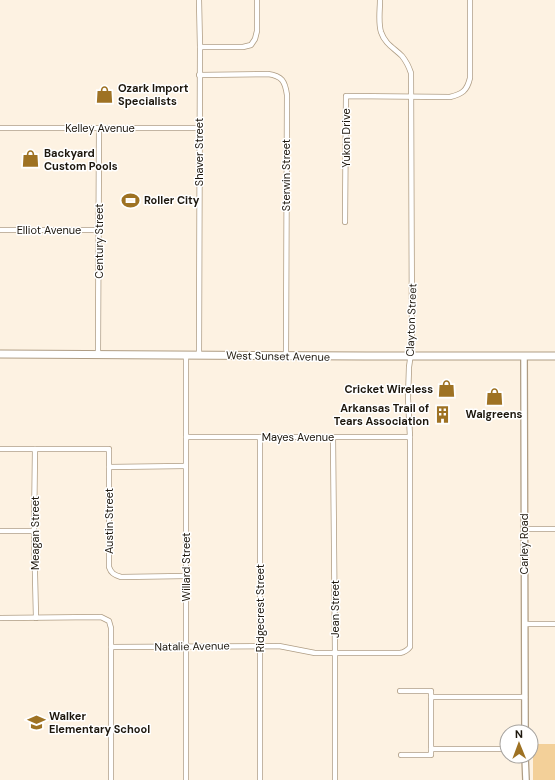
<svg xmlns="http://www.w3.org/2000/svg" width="555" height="780" viewBox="0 0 555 780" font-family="'DM Sans',sans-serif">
	<rect width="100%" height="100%" fill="#fdf2e2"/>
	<!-- green -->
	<rect fill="#f3d099" x="533" y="744" width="22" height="36"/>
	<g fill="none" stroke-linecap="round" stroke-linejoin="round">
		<defs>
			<g id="minor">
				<polyline points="199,0 200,47"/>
				<path d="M199 75 268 74C282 76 285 81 287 95L286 356"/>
				<polyline points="0,128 199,128"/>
				<path d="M345 222 346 96 450 97C462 94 467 91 470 78V0"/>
				<polyline points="0,230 99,230"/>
				<polyline points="98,354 99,128"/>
				<polyline points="199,355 200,47 243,47 251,45 255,39 257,31 257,0"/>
				<polyline points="186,437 410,437"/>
				<polyline points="333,437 335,653 335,780"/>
				<path d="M0 449H109V567C111 573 114 575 121 577L186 576"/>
				<polyline points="35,449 34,531 36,618"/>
				<polyline points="109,467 185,466"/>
				<polyline points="524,529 555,529"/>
				<polyline points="0,531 34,531"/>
				<polyline points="0,618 101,617 109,621 111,628 111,780"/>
				<polyline points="525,624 555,624"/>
				<path d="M111 647 279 646 315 653H400C405 652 407 651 410 647V437L408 398 409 367 412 346 411 73C409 67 406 61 402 56 394 48 385 44 381 32 378 22 380 10 380 0"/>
				<polyline points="400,691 431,691 431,755 401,755"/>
				<polyline points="431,697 525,697"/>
				<polyline points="431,749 507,749"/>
				<polyline points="186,780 186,355"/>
				<polyline points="260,780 260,437"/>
			</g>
			<g id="tertiary">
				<polyline points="524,356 525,732"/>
				<polyline points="525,756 526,780"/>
			</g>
			<polyline id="trunk" points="0,354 366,356 555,356"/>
		</defs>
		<!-- minor casing -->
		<use href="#minor" stroke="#af9d84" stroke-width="6"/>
		<!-- tertiary casing -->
		<use href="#tertiary" stroke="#af9d84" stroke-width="8"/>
		<!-- trunk casing -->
		<use href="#trunk" stroke="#af9d84" stroke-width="9"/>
		<!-- minor -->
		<use href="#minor" stroke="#fff" stroke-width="4.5"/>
		<!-- tertiary -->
		<use href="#tertiary" stroke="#fff" stroke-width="5.5"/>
		<!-- trunk -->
		<use href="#trunk" stroke="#fff" stroke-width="7"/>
	</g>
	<!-- icons -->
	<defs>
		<symbol id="shop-bare" viewBox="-9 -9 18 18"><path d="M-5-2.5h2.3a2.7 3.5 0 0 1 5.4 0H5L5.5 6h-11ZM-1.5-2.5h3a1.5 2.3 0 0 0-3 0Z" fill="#9e7223" stroke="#fff" stroke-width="2.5" paint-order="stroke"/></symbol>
		<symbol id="stadium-bare" viewBox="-9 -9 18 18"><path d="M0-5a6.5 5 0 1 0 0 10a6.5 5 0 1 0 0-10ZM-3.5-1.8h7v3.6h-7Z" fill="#9e7223" stroke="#fff" stroke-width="2.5" paint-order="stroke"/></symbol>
		<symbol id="building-bare" viewBox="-9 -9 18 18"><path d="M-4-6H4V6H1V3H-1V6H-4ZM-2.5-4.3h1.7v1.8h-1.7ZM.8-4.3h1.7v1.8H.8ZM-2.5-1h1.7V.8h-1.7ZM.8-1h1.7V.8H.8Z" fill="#9e7223" stroke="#fff" stroke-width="2.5" paint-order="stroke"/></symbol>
		<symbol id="school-bare" viewBox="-9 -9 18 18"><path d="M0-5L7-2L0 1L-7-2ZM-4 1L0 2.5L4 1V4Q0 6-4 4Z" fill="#9e7223" stroke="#fff" stroke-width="2.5" paint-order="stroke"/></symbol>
	</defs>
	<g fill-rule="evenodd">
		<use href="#shop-bare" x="92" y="82" width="25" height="25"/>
		<use href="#shop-bare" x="18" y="146" width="25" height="25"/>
		<use href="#stadium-bare" x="118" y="188" width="25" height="25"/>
		<use href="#shop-bare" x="434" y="376" width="25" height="25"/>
		<use href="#shop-bare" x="482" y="384" width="25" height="25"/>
		<use href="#building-bare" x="430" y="402" width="25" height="25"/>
		<use href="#school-bare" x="24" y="710" width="25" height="25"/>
	</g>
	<g text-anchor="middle" stroke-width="3" stroke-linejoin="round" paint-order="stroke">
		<!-- poi labels -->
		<g font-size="11" font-weight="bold" fill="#1d170d" stroke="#fff" text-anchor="start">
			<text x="118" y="92">Ozark Import<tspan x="118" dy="13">Specialists</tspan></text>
			<text x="44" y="157">Backyard<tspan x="44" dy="13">Custom Pools</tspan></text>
			<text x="144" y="204">Roller City</text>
			<text x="433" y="393" text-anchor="end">Cricket Wireless</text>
			<text x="429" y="412" text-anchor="end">Arkansas Trail of<tspan x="429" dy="13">Tears Association</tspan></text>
			<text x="494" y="418" text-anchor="middle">Walgreens</text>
			<text x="49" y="720">Walker<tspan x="49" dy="13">Elementary School</tspan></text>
		</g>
		<!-- street labels -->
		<g font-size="11" fill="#1d170d" stroke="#fff">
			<text x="100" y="132">Kelley Avenue</text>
			<text transform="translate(346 138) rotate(-90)" y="4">Yukon Drive</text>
			<text transform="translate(199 152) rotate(-90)" y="4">Shaver Street</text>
			<text transform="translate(286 175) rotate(-90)" y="4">Sterwin Street</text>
			<text x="49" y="234">Elliot Avenue</text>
			<text transform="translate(99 241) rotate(-90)" y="4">Century Street</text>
			<text transform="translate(411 320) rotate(-88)" y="4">Clayton Street</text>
			<text transform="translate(278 356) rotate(1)" y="4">West Sunset Avenue</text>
			<text x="298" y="441">Mayes Avenue</text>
			<text transform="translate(109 521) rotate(-90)" y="4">Austin Street</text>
			<text transform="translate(35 533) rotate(-90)" y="4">Meagan Street</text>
			<text transform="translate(524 544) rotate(-90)" y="4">Carley Road</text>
			<text transform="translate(186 567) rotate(-90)" y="4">Willard Street</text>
			<text transform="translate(260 608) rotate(-90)" y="4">Ridgecrest Street</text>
			<text transform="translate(335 609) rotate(-90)" y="4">Jean Street</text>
			<text transform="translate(192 646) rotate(-1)" y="4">Natalie Avenue</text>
		</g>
	</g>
	<!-- north arrow -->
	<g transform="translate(519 744) rotate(359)"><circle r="19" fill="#ffffff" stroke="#a5a29e"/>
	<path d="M0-3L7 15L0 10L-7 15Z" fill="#9e7223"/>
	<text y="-6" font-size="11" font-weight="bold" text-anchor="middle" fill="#1d170d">N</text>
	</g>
</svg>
